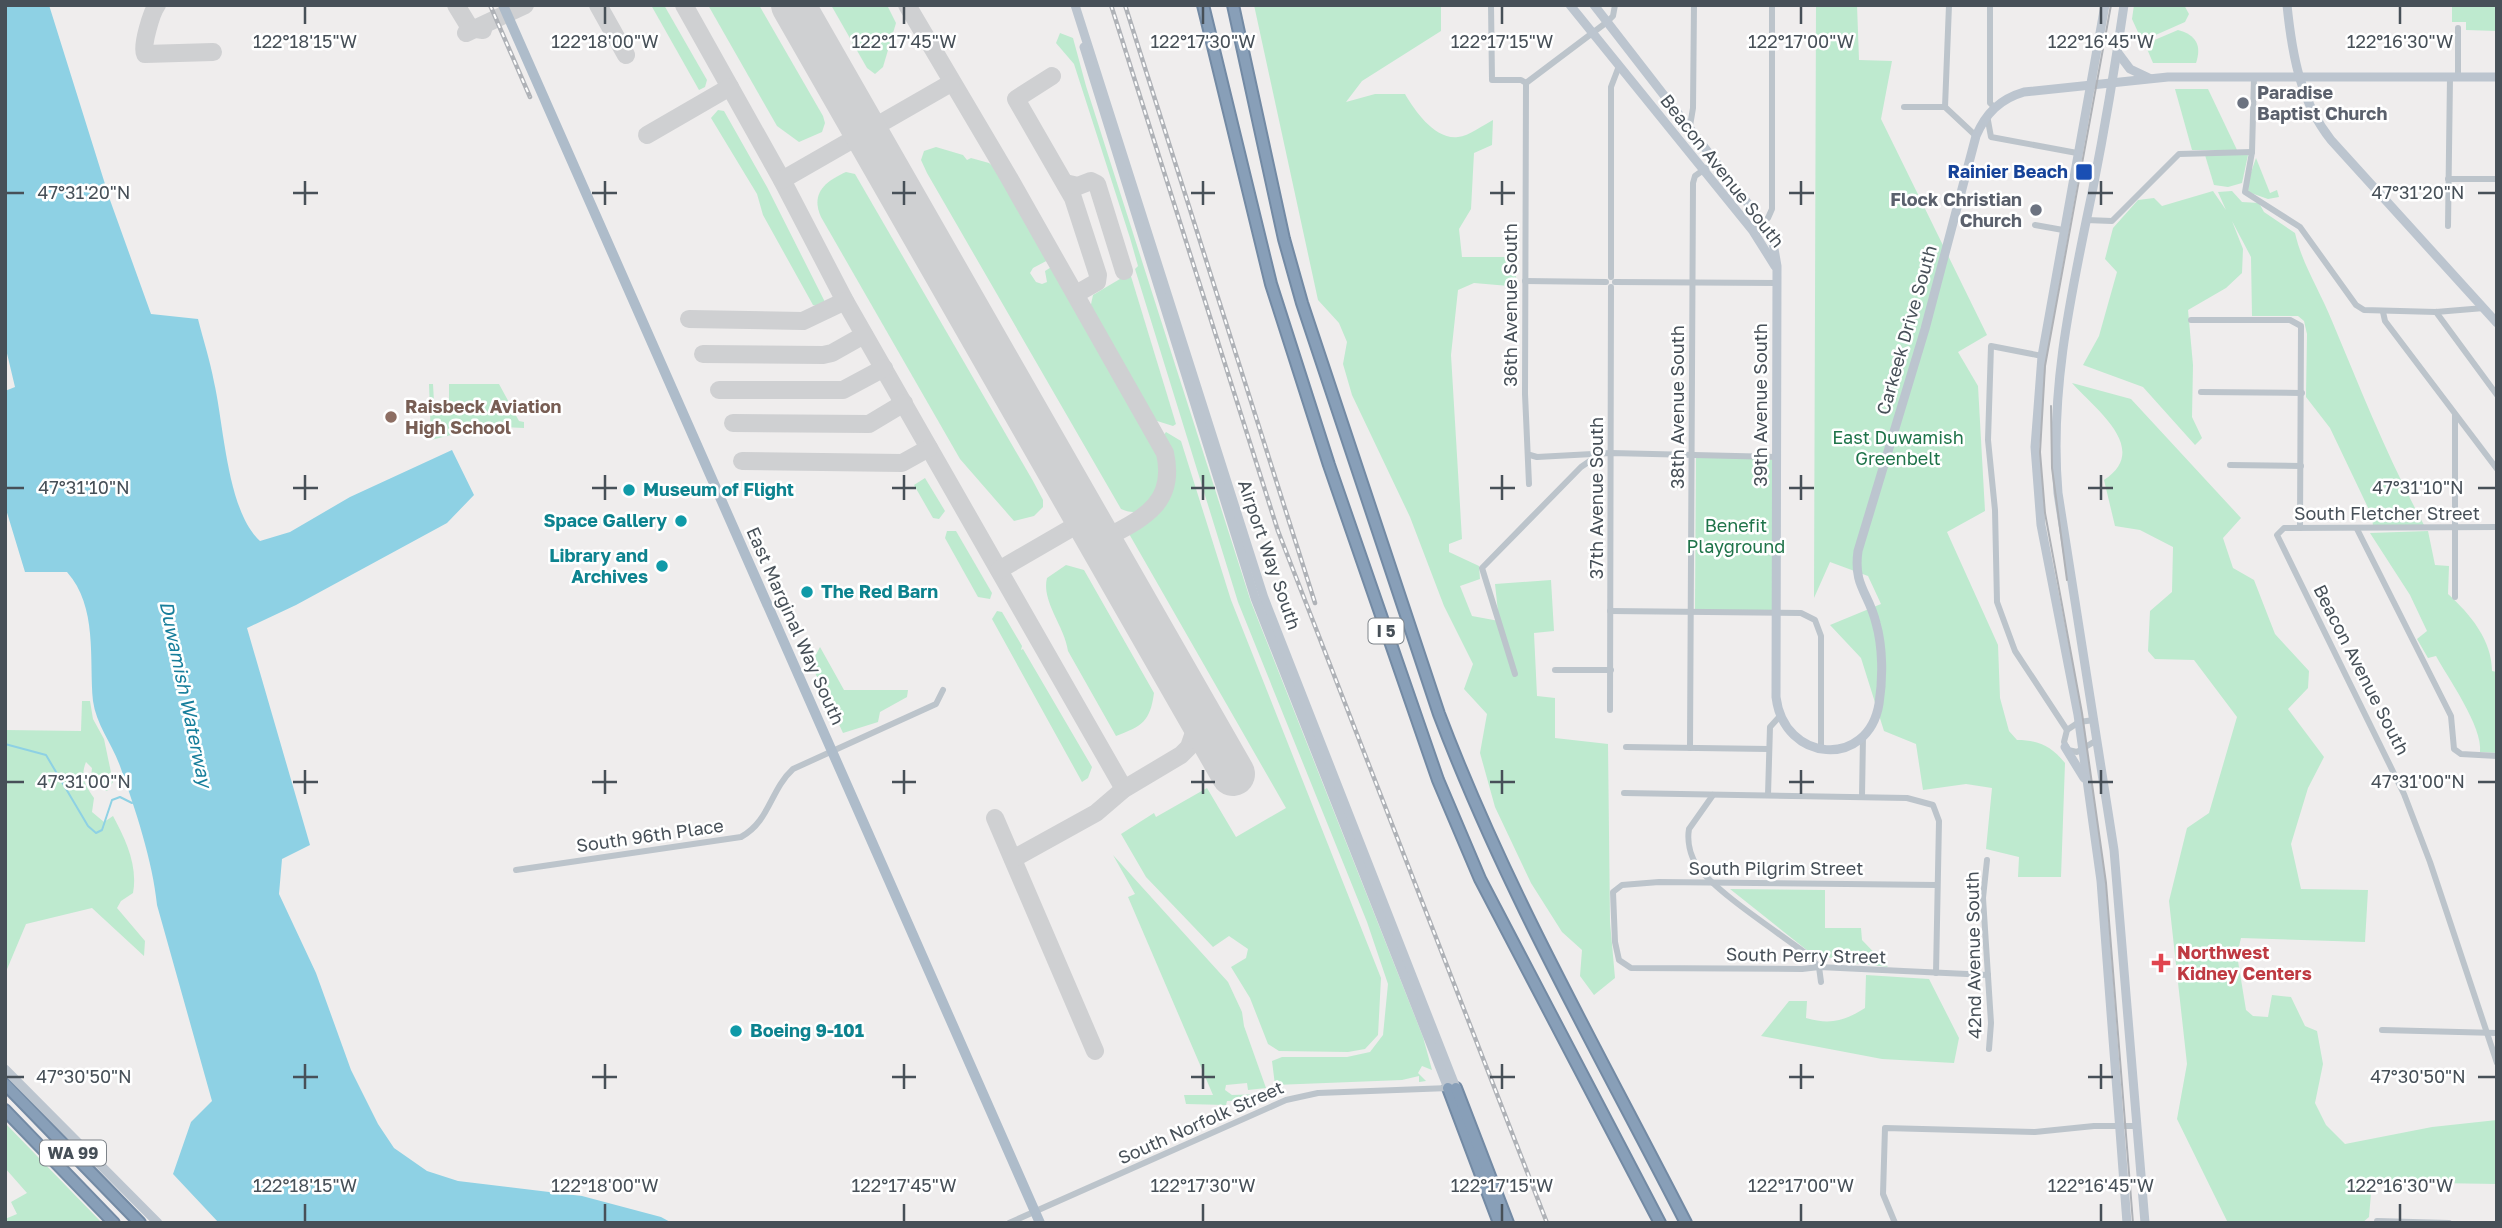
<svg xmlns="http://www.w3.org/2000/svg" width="2502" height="1228" viewBox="0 0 2502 1228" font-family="'Golos Text',sans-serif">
	<rect width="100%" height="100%" fill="#efeded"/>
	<!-- green -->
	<g fill="#beeacf">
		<polygon points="651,5 664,5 707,80 705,87 699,90"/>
		<polygon points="708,5 759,5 823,116 825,123 822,132 799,142 777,126"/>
		<polygon points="831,5 887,5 896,23 883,67 875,74 867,68"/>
		<path d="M1254 5H1441V31L1362 81 1346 102 1375 94H1405C1415 111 1435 140 1458 137 1469 136 1483 125 1493 120L1492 145 1474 153 1471 209 1459 229 1462 257H1516V277L1509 286 1474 283 1458 290 1451 355 1462 539 1449 544V552L1479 566 1480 579 1460 586 1472 616 1499 621 1495 584 1551 580 1554 631 1534 633 1537 696 1555 698V738L1608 744 1610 922 1615 978 1594 995 1580 976 1582 950 1562 932 1531 883 1495 807 1480 753 1487 714 1464 689 1473 664 1444 606 1410 517 1352 395 1343 364 1347 342 1339 323 1318 300Z"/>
		<path d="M1816 5H1857L1859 60 1892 61 1881 119 1987 335 1958 352 1978 386 1985 511 1947 532 1998 645 2000 698 2009 731 2017 740C2039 740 2051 746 2065 763L2061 877H2018L2019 857 1986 849 1992 788 1966 784 1923 790 1916 744 1884 731 1861 658 1830 625 1881 604 1868 576 1830 562 1814 598Z"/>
		<polygon points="2134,5 2184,5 2189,14 2185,22 2142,41 2132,19"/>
		<polygon points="2452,5 2497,5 2497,31 2466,30 2466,22 2452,22"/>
		<path d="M2178 30C2196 35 2202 45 2196 63H2153L2145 44Z"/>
		<polygon points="1060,33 1073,38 1086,86 1251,602 1423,1037 1432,1070 1422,1066 1418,1073 1426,1081 1419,1082 1419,1076 1402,1080 1275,1085 1272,1061 1282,1057 1347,1057 1370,1052 1383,1035 1388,984 1367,922 1238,602 1135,269 1138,266 1130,238 1074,64 1056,43"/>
		<polygon points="2175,89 2208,89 2237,150 2192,150"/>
		<polygon points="718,110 724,111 767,187 826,304 820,307 813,305 763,215 757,194 711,118"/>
		<path d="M936 147 963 155 967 160 971 158 989 163 999 171 1050 259 1033 268 1030 273 1036 282 1042 284 1047 282 1045 271 1053 266 1158 450C1167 474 1154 525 1121 509L927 173 921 160 924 151Z"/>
		<polygon points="2205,155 2248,155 2242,183 2228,187 2214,185"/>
		<polygon points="2256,158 2270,193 2277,190 2279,197 2268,199 2248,192 2249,178"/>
		<path d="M846 172 855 174 1033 481 1043 500V507L1034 516 1014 521 960 459 821 217C810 193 826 181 846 172Z"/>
		<path d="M2213 191 2226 210 2218 192 2232 191 2242 202 2259 203 2264 212 2295 233C2302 264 2320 291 2332 321 2361 390 2388 459 2424 525L2373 526 2372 516 2330 428 2306 397 2307 334 2304 321 2298 316H2252L2251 257 2232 221 2243 249 2242 273 2226 288 2188 310 2193 365 2192 417 2202 438 2195 445 2143 387 2083 365 2099 336 2117 272 2105 259 2113 228 2138 200 2154 198 2162 206Z"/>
		<polygon points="1130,273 1176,424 1173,426 1154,420 1090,309 1093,295"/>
		<path d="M2072 383 2131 399 2241 518 2223 538 2233 568 2254 580 2275 634 2309 671 2308 688 2288 709 2324 757 2308 788 2291 844 2301 889 2368 890 2365 942 2241 938 2237 955 2246 1010 2253 1016 2268 1017 2272 995 2291 997 2305 1026 2317 1031 2323 1064 2315 1103 2326 1125 2345 1144 2432 1127 2497 1120V1184L2372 1182 2369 1217 2362 1223H2228L2177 1119 2187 1064 2169 901 2187 828 2209 813 2237 717 2194 660 2155 659 2148 651 2150 611 2172 592 2173 547 2140 530 2115 526 2104 480C2151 449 2096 410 2072 383Z"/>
		<polygon points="429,384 433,384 434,402 449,402 449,384 499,384 519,421 524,422 524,428 487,426 431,440"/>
		<path d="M1166 432 1181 441 1231 600 1381 978 1378 1035 1365 1049 1348 1052 1279 1051 1268 1044 1250 998 1231 967 1246 958 1248 949 1229 936 1213 947 1146 877 1121 834 1154 813 1156 817 1207 788 1236 837 1286 808 1128 532C1169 510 1184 479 1163 436Z"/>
		<polygon points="1696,456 1777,460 1777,612 1695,613"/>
		<polygon points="925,478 945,511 939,519 933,518 914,485"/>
		<polygon points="947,531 956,531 992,593 990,599 978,597 945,538"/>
		<path d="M2428 531 2435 565 2449 566 2448 594C2470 614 2492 640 2492 671L2497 672V753L2480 752C2483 727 2448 678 2436 656L2428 658 2417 639 2427 631 2410 595 2370 533Z"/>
		<path d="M1066 565 1084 570 1154 693C1150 722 1142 726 1116 736L1068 651C1065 627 1041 601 1047 578Z"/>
		<polygon points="997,611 1002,612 1022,646 1021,650 1023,649 1092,767 1088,778 1082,782 992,619"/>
		<polygon points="820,647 844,690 908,690 907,697 880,712 878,722 843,733 811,664"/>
		<path d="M82 701H90L93 719 104 739 113 782 107 791 96 787 91 777 92 768 86 762C80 777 85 785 94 798L92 812 104 822 113 816C126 840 138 866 133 893L121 901 117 908 145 941 144 956 92 908 26 924 5 974V730L81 731Z"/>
		<polygon points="1113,855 1228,982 1242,1012 1244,1026 1266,1088 1248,1090 1247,1083 1226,1085 1225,1090 1232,1095 1263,1094 1250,1100 1227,1101 1226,1105 1186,1104 1184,1095 1213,1095 1128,897 1135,894"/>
		<polygon points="1730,889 1825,890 1825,928 1861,928 1862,940 1888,967 1845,962 1808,951"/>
		<path d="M1866 975 1929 979 1959 1038 1954 1063 1882 1059 1761 1036 1789 1001H1807L1806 1018C1830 1025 1845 1021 1865 1008Z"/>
		<polygon points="5,1123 102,1223 5,1223 5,1219 17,1214 11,1202 27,1193 5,1168"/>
	</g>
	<!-- water -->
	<path fill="#8ed1e4" d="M5 5H49L110 200 151 314 198 319C203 339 210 360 214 382 224 425 227 511 260 541L290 532 350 497 452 450 474 495 447 523 296 605 247 628 310 845 282 859 279 894 316 973 351 1070 378 1124 394 1148 427 1171 458 1181 582 1196 661 1217 672 1223H219L173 1174 191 1122 212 1101 157 905C153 862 135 808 120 766 112 744 96 724 93 701 89 659 98 607 67 572H25L5 506V391L15 387 5 345Z"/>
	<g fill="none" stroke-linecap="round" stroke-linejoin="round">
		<!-- stream -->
		<polyline stroke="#8ed1e4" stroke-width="2" points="5,744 46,755 88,826 96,833 102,830 112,800 120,797 132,803"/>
		<!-- taxiway -->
		<g stroke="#cfd0d2" stroke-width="18">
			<path d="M157 5C152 11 141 47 145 54L213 52"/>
			<polyline points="456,5 470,28 483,30"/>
			<polyline points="598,5 626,55"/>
			<polyline points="684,5 782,180 845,301 1124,789"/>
			<path d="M907 5 1008 176 1165 453C1177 506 1139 520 1100 541"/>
			<polyline points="466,33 525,5"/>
			<polyline points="1052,76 1016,99 1073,198 1098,275 1097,282 1076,294"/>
			<polyline points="647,135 730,87"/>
			<polyline points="782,180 951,83"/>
			<polyline points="1065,183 1078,186 1091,181 1097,184 1124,271"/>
			<polyline points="689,319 803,321 845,301"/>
			<polyline points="703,354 823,355 832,353 864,335"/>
			<polyline points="719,390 843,390 884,368"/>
			<polyline points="733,423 869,424 904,403"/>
			<polyline points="742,461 902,463 929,448"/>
			<polyline points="999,570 1087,519"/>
			<polyline points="995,818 1095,1051"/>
			<polyline points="1013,859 1096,813 1124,789 1181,755 1189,747 1196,727 1191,700"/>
		</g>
		<!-- runway -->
		<polyline stroke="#cfd0d2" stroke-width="44" points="793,5 1233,774"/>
		<defs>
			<g id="highway">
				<polyline points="1203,5 1271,284 1329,465 1438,780 1480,879 1660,1223"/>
				<path d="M1233 5 1284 239 1302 303 1439 714C1506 891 1600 1055 1686 1223"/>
				<polyline points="5,1084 140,1223"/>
				<polyline points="1448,1088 1499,1223"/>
				<polyline points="1456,1088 1508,1223"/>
				<polyline points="5,1110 114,1223"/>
			</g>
		</defs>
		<!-- highway casing -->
		<use href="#highway" stroke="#738aa4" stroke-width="14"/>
		<!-- street -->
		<g stroke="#bcc4cb" stroke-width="6">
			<polyline points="1491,5 1492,80 1521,80 1526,83"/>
			<polyline points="1949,5 1945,107 1976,136"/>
			<polyline points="1990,5 1990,103 1994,107"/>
			<polyline points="2254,77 2252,152 2245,192 2300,227 2356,305 2364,310 2436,312 2484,308"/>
			<polyline points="2458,78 2458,28"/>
			<polyline points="1526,83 1525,394 1529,484"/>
			<polyline points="1526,83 1607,22 1613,16 1615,5"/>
			<polyline points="1904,107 1945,107"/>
			<polyline points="1987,115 1991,137 2077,153"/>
			<polyline points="1690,126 1693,108 1694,5"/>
			<polyline points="2448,179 2497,179"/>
			<polyline points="2086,220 2112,221 2179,154 2252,152"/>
			<polyline points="2035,225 2063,230"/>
			<polyline points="2448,226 2450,77"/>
			<polyline points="1753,231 1768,218 1772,209 1772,5"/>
			<polyline points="1611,277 1611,87 1619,66"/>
			<polyline points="1525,281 1606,282"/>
			<polyline points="1615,282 1777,283"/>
			<polyline points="2383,312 2385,321 2497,469"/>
			<polyline points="2436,312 2497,395"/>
			<polyline points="2191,320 2290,320 2301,326 2300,528"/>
			<polyline points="2042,356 1991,346 1988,440 1995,510 1997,602 2015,651 2067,730"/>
			<polyline points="2201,392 2302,393"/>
			<polyline points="2455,415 2455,597"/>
			<polyline points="1530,455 1537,457 1611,453 1777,457"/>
			<polyline points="2230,465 2301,466"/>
			<polyline points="2497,527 2284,528 2277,535 2404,794 2430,862 2497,1063"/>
			<polyline points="2357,529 2451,716 2454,749 2461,754 2497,756"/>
			<polyline points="1610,611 1801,613 1815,620 1821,636 1821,750"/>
			<polyline points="1555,670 1611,670"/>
			<polyline points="1515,674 1482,568 1581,467 1600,454"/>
			<polyline points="1610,710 1611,287"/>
			<polyline points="2094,720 2079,722 2067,730 2064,742 2068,750 2077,752 2097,740"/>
			<polyline points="1626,747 1769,749"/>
			<polyline points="1690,748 1693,183 1695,176 1716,161"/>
			<polyline points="1624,793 1907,798 1933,805 1939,821 1936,973"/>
			<path d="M1713 795 1689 829C1687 841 1690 855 1697 866 1718 894 1778 932 1808 955L1819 967 1821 982"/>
			<polyline points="1768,795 1770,727 1780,716"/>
			<polyline points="1862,796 1863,736"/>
			<polyline points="1987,860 1983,898 1991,1023 1989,1049"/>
			<path d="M516 870 741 837C770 821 770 790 793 769L936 704 943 690"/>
			<polyline points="1937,885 1659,882 1622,885 1613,892 1615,942 1619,960 1631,968 1802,969 1819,967 1988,975"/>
			<polyline points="2382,1030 2497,1033"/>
			<polyline points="2377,1221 2449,1223"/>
			<polyline points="1009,1223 1286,1100 1318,1093 1449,1088"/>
			<polyline points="1895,1223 1883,1194 1885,1128 2035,1132 2094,1126 2136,1126"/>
		</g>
		<!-- secondary -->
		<g stroke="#bcc5cf" stroke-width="9">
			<polyline points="1075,5 1264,598 1456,1088"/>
			<polyline points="1570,5 1753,231 1775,266"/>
			<path d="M1594 5 1763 223 1773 243 1777 266 1776 697C1784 763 1868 769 1879 704 1883 679 1883 647 1876 623 1869 593 1853 586 1858 551L1925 329 1976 136C1986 113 2000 99 2024 92L2168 77H2497"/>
			<polyline points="2105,5 2042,356 2035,447 2041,525 2078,715 2101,881 2127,1223"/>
			<path d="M2124 5C2115 67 2105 127 2093 188 2072 290 2049 389 2058 493L2114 850 2145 1223"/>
			<path d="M2287 5C2292 54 2300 101 2331 140L2497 323"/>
			<polyline points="1084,47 1255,598 1448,1088"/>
			<polyline points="2118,53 2130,69 2149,78"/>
			<polyline points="2065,747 2084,778"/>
			<polyline points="5,1069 158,1223"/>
		</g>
		<!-- primary -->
		<polyline stroke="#aebcca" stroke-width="10" points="503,5 1040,1223"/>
		<!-- highway -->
		<use href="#highway" stroke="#889fb8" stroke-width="10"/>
		<!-- tram -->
		<g stroke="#afb2b7" stroke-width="2">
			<polyline points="2111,5 2045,366 2040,452 2045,513 2082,713 2106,883 2133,1223"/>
			<polyline points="2051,406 2052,468 2067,580"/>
		</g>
		<defs>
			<g id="rail">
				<polyline points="490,5 530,97"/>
				<polyline points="1111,5 1278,531 1547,1223"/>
				<polyline points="1125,5 1315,603"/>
			</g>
		</defs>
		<!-- rail casing -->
		<use href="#rail" stroke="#afb2b7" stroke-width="4.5"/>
		<!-- rail -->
		<use href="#rail" stroke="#fff" stroke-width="2" stroke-dasharray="5" stroke-linecap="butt"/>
	</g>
	<!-- ticks -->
	<path fill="none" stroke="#475058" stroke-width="2.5" d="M305 7V24M605 7V24M904 7V24M1203 7V24M1502 7V24M1801 7V24M2101 7V24M2400 7V24M305 181V205M605 181V205M904 181V205M1203 181V205M1502 181V205M1801 181V205M2101 181V205M7 193H24M293 193H318M592 193H617M892 193H916M1191 193H1215M1490 193H1515M1789 193H1814M2088 193H2113M2478 193H2495M305 475V500M605 475V500M904 475V500M1203 475V500M1502 475V500M1801 475V500M2101 475V500M7 488H24M293 488H318M592 488H617M892 488H916M1191 488H1215M1490 488H1515M1789 488H1814M2088 488H2113M2478 488H2495M305 770V794M605 770V794M904 770V794M1203 770V794M1502 770V794M1801 770V794M2101 770V794M7 782H24M293 782H318M592 782H617M892 782H916M1191 782H1215M1490 782H1515M1789 782H1814M2088 782H2113M2478 782H2495M305 1064V1089M605 1064V1089M904 1064V1089M1203 1064V1089M1502 1064V1089M1801 1064V1089M2101 1064V1089M7 1077H24M293 1077H318M592 1077H617M892 1077H916M1191 1077H1215M1490 1077H1515M1789 1077H1814M2088 1077H2113M2478 1077H2495M305 1204V1221M605 1204V1221M904 1204V1221M1203 1204V1221M1502 1204V1221M1801 1204V1221M2101 1204V1221M2400 1204V1221"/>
	<!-- markers -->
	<g fill="#6b7280" stroke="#fff" stroke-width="2.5">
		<circle cx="2243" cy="103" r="7"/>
		<circle cx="2036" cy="210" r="7"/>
	</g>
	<rect fill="#1a4fb4" stroke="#fff" stroke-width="2.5" x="2075" y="163" width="18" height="18" rx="3.5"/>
	<circle fill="#8d6e63" stroke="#fff" stroke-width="2.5" cx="391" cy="417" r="7"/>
	<g fill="#0f9aa8" stroke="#fff" stroke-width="2.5">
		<circle cx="629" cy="490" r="7"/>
		<circle cx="681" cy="521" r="7"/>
		<circle cx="662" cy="566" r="7"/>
		<circle cx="807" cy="592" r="7"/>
		<circle cx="736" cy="1031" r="7"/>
	</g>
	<path fill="#e0444e" stroke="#fff" stroke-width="2.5" d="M2157.5 952.5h7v7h7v7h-7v7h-7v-7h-7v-7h7z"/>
	<g text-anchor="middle" stroke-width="5" stroke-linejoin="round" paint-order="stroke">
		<!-- shield labels -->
		<g fill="#fff" stroke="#7e848a" stroke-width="2">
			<rect x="1368.5" y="618.5" width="35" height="25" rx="5"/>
			<rect x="40" y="1140.5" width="66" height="25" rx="5"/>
		</g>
		<g font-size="16" font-weight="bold" fill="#475058">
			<text x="1386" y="637">I 5</text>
			<text x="73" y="1159">WA 99</text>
		</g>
		<!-- worship labels -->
		<g font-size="18" font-weight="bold" fill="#5b616d" stroke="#fff" text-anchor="start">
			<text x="2257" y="99">Paradise<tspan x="2257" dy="21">Baptist Church</tspan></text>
			<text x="2022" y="206" text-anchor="end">Flock Christian<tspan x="2022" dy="21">Church</tspan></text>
		</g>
		<!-- street labels -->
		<g font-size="18" fill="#475058" stroke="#fff">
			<text transform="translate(1722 171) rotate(52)" y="6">Beacon Avenue South</text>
			<text transform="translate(1511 305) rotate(-90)" y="6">36th Avenue South</text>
			<text transform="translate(1907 330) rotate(-74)" y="6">Carkeek Drive South</text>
			<text transform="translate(1761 405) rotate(-90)" y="6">39th Avenue South</text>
			<text transform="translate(1678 407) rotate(-90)" y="6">38th Avenue South</text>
			<text transform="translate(1597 498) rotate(-90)" y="6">37th Avenue South</text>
			<text x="2387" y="520">South Fletcher Street</text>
			<text transform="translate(1269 555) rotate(71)" y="6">Airport Way South</text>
			<text transform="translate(795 626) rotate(66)" y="6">East Marginal Way South</text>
			<text transform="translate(2361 670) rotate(63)" y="6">Beacon Avenue South</text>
			<text transform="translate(650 836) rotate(-8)" y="6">South 96th Place</text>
			<text x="1776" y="875">South Pilgrim Street</text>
			<text transform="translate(1974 955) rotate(-91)" y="6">42nd Avenue South</text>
			<text transform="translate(1806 956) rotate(1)" y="6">South Perry Street</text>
			<text transform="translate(1201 1123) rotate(-24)" y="6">South Norfolk Street</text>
		</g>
		<!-- transit labels -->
		<g font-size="18" font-weight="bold" fill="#164399" stroke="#fff" text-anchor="end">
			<text x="2068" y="178">Rainier Beach</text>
		</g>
		<!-- education labels -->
		<g font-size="18" font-weight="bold" fill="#785e54" stroke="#fff" text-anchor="start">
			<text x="405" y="413">Raisbeck Aviation<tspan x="405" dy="21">High School</tspan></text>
		</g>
		<!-- park labels -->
		<g font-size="18" fill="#1e7349" stroke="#fff">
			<text x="1898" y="444">East Duwamish<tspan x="1898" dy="21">Greenbelt</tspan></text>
			<text x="1736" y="532">Benefit<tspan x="1736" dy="21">Playground</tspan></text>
		</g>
		<!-- culture labels -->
		<g font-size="18" font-weight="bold" fill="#0d838f" stroke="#fff" text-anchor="start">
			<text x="643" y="496">Museum of Flight</text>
			<text x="667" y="527" text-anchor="end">Space Gallery</text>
			<text x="648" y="562" text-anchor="end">Library and<tspan x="648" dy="21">Archives</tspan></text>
			<text x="821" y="598">The Red Barn</text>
			<text x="750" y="1037">Boeing 9-101</text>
		</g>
		<!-- health labels -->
		<g font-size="18" font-weight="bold" fill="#be3a42" stroke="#fff" text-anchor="start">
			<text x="2177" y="959">Northwest<tspan x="2177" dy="21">Kidney Centers</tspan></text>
		</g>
		<!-- water labels -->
		<g font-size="19" font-style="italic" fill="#177e9b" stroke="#fff">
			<text transform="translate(186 694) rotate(78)" y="7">Duwamish Waterway</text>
		</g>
	</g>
	<g font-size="18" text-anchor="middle" fill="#475058" stroke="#fff" stroke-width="5" stroke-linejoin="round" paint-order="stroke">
		<text x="305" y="48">122°18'15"W</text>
		<text x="605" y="48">122°18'00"W</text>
		<text x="904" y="48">122°17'45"W</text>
		<text x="1203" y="48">122°17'30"W</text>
		<text x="1502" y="48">122°17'15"W</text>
		<text x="1801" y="48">122°17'00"W</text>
		<text x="2101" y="48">122°16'45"W</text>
		<text x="2400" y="48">122°16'30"W</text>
		<text x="84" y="199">47°31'20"N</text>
		<text x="2418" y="199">47°31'20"N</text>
		<text x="84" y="494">47°31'10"N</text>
		<text x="2418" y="494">47°31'10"N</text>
		<text x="84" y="788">47°31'00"N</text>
		<text x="2418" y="788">47°31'00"N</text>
		<text x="84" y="1083">47°30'50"N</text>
		<text x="2418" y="1083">47°30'50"N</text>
		<text x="305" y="1192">122°18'15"W</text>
		<text x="605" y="1192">122°18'00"W</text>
		<text x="904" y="1192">122°17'45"W</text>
		<text x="1203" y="1192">122°17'30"W</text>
		<text x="1502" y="1192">122°17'15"W</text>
		<text x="1801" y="1192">122°17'00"W</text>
		<text x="2101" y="1192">122°16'45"W</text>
		<text x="2400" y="1192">122°16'30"W</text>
	</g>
	<!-- border -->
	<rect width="2502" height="1228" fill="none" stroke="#475058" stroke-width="14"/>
</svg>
